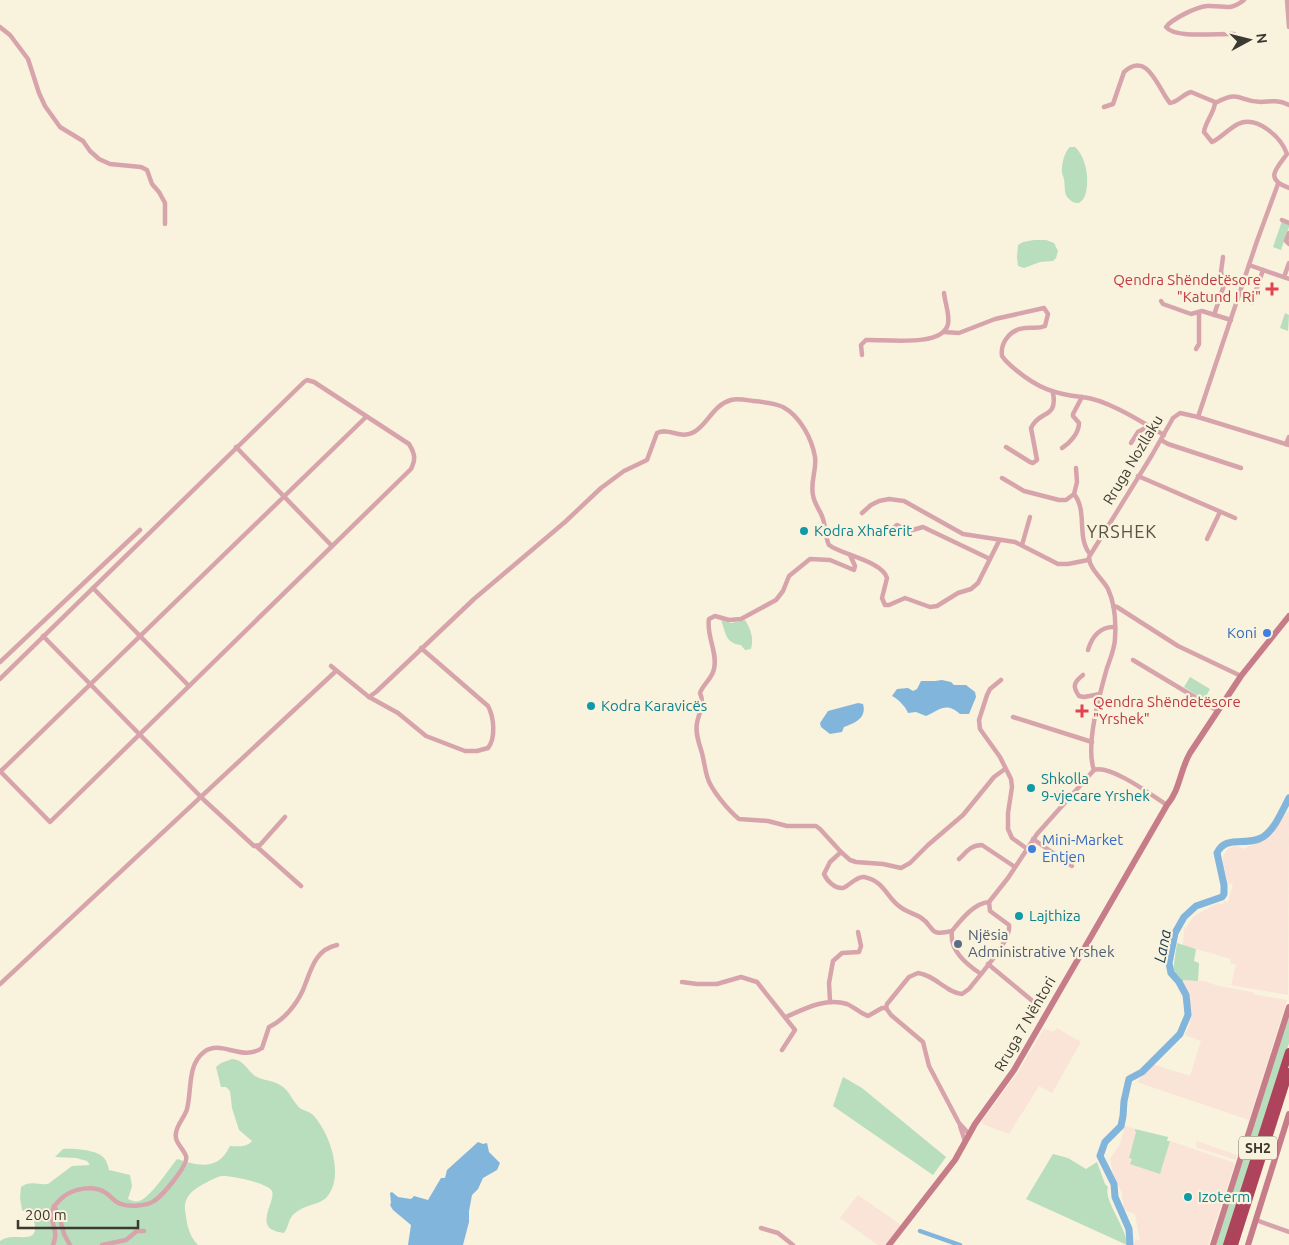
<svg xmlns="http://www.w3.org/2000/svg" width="1289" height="1245" viewBox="0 0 1289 1245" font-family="Ubuntu,sans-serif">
	<rect width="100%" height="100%" fill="#f9f2dd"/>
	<!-- industrial -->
	<g fill="#fae3d7">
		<polygon points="1288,811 1289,811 1288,995 1231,985 1236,965 1230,963 1231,959 1183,945 1184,930 1194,916 1218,903 1223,905 1224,901 1228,902 1233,884 1228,883 1223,862 1223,856 1228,849 1236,845 1244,849 1261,841 1271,833"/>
		<polygon points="1184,980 1205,981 1218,986 1252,992 1256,995 1287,1000 1249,1120 1137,1082 1152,1064 1190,1076 1201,1041 1185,1035 1190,1024 1191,1015 1189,996 1182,982"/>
		<polygon points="1057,1028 1081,1042 1052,1093 1039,1086 1009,1134 983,1124 982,1121 1018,1072 1044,1029 1054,1032"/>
		<polygon points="1125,1126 1135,1129 1135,1131 1136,1132 1129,1157 1132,1159 1130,1163 1160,1173 1170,1141 1235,1163 1208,1245 1134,1245 1135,1239 1140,1241 1135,1214 1124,1210 1122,1193 1113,1173 1110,1159 1120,1144"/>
		<polygon points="1197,1141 1237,1155 1236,1160 1196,1147"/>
		<polygon points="858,1195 901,1225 886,1245 878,1245 840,1218"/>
	</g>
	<!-- green -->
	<g fill="#b8debd">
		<path d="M1070 147H1075C1095 165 1089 220 1068 198 1063 193 1066 183 1063 176 1060 169 1064 152 1070 147Z"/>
		<polygon points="1282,221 1289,224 1289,227 1281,250 1273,247"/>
		<polygon points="1034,240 1046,240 1054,243 1058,251 1056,258 1053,261 1040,262 1024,268 1018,266 1017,257 1018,245 1023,242"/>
		<polygon points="1285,313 1289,315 1288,331 1280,328"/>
		<path d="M721 620 731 623 745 620C751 629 754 639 751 649L745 650 741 645C725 643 726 633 721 620Z"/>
		<polygon points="1190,677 1210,689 1204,700 1184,687"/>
		<polygon points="1177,943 1196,949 1194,961 1199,963 1198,981 1184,980 1182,982 1173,971"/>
		<polygon points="1289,1015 1289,1043 1224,1245 1216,1245"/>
		<path d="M232 1059C244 1060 246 1069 255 1076 263 1081 273 1080 280 1085 289 1090 291 1098 297 1105 301 1111 308 1110 313 1115 328 1131 340 1164 333 1186 325 1208 312 1200 295 1213 288 1218 289 1227 284 1233 281 1232 276 1232 273 1230 257 1223 276 1200 272 1191 268 1183 230 1175 221 1176 216 1177 201 1185 197 1188 189 1193 184 1200 185 1210 187 1223 188 1235 198 1245H0V1241C13 1231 35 1245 35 1228 35 1217 30 1215 22 1210L20 1198 21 1187C30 1180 38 1185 48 1184L72 1166 90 1165 87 1161 76 1158 55 1157 63 1149C73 1148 98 1150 104 1158 107 1161 108 1166 109 1170L130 1175 132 1186 128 1199C132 1201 135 1202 139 1201 149 1199 170 1168 177 1159 199 1166 218 1171 230 1146 239 1146 246 1148 252 1141L239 1130 232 1108 230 1091 226 1087H221L216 1067 221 1063Z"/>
		<polygon points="843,1077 862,1088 946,1157 933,1175 833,1106"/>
		<polygon points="1135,1129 1168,1137 1167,1141 1170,1141 1160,1174 1130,1164 1132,1159 1129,1158 1136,1132 1135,1131"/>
		<path d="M1053 1154 1068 1158 1086 1169 1097 1162 1105 1184 1108 1187C1103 1200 1127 1228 1127 1245L1026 1199Z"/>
	</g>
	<!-- water -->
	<g fill="#82b5dc">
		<path d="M942 680 951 682 954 685H966L975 692 976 697 969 714H960C946 702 941 709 926 716L916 712 908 713C906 707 898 699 892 696L897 689 908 688 913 691 917 689 921 681H935Z"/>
		<path d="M858 703 863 704C867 718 855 723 844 727L842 732 830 734 821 727 820 723 828 711Z"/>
		<polygon points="478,1142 483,1144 487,1143 489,1152 500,1163 497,1170 483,1178 478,1189 472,1195 469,1211 469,1222 463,1245 408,1245 411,1225 393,1210 390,1205 391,1203 390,1193 392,1192 398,1197 411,1199 414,1196 428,1200 441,1178 445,1178 447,1170"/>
	</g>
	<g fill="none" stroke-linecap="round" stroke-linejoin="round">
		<!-- canal -->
		<polyline stroke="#82b5dc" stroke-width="4.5" points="920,1231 960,1245"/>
		<!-- river -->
		<path stroke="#82b5dc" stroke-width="7" d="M1130 1245 1129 1229 1115 1197 1114 1184 1100 1156 1105 1142 1121 1126 1123 1116 1124 1101 1129 1079 1142 1072 1180 1034 1188 1015 1187 1004 1186 995 1179 982 1171 973 1169 963 1175 933 1184 917 1196 906 1222 897 1224 894V885L1217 853C1226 834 1247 847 1263 837 1275 829 1282 811 1289 798"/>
		<!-- minor -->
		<g stroke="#d8a4ac" stroke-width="4.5">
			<polyline points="1287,0 1289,27"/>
			<polyline points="0,27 10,35 28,59 39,93 45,106 60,127 83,141 90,151 99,159 110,164 141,167 147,170 152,184 159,192 165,203 165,224"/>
			<path d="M1234 34C1219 33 1175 39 1166 27 1172 19 1196 7 1207 6 1224 5 1229 12 1244 0"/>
			<path d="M1215 103C1242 89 1238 102 1261 102 1272 101 1279 100 1289 105"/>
			<path d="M1104 107 1113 104 1124 72C1148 50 1158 89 1170 103 1178 102 1183 94 1191 92L1215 102C1215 112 1205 122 1204 132L1212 142C1221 138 1228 129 1238 124 1257 115 1281 137 1287 154 1276 169 1264 179 1289 188"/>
			<polyline points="1282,220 1289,223"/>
			<polyline points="1289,233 1286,241 1289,244"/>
			<polyline points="1249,265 1289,279"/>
			<polyline points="1284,277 1289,263"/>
			<polyline points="1161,301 1163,304 1191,314 1202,311 1231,320"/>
			<polyline points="1252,302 1263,270"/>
			<polyline points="1214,315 1224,285 1221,272 1223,257"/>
			<path d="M944 332 959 333 995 319 1044 308 1048 314 1045 326C1038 329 1033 327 1025 328 1011 329 1000 342 1002 356 1006 362 1011 366 1016 370 1038 388 1054 394 1082 397"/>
			<polyline points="1196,349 1199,344 1199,312"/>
			<path d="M862 355 861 345 866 340C883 339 943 348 948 324 950 315 945 303 944 293"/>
			<polyline points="1198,417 1257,241 1278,184"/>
			<polyline points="1161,440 1168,444 1241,468"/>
			<polyline points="1131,443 1138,432 1149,426"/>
			<polyline points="1286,444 1289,437"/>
			<polyline points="236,447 332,546"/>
			<path d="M1006 447 1030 462 1033 463 1037 460 1031 428C1039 410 1058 419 1053 393"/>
			<path d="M1062 448C1070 443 1079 433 1079 423L1073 416V414L1082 397C1106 399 1142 422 1164 435"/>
			<path d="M1076 468 1077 482 1074 494C1088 511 1076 537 1090 554"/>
			<polyline points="1138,476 1235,518"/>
			<polyline points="1002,478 1024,491 1059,500 1066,500 1074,494"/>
			<polyline points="862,513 871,505 879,501 889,499 904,501 963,534 1015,542 1058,564 1068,564 1088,560"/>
			<polyline points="891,530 897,525 909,531 923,527 990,559"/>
			<polyline points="1207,539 1220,512"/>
			<polyline points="1022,545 1030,517"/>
			<path d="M850 555 855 566 854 570 830 560 810 559 789 576 783 591 776 600 741 619 729 620 715 616 709 619C706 636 718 652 714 669 712 679 703 684 700 693 705 704 699 712 697 723 695 733 699 743 702 753 704 761 705 769 707 776 710 789 729 811 739 819L768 821 787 826H816L820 829 841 852 850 860 856 862 883 864 901 868 910 863 928 845 963 815 994 777 1005 769"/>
			<polyline points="93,588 189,686"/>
			<polyline points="1113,606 1117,607 1178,646 1241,676"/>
			<polyline points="43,636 204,800 254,846 260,845 285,817"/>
			<path d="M1088 650C1092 636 1101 626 1115 627"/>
			<polyline points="1133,660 1218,711"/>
			<polyline points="0,662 140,530"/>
			<path d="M331 666 369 697 398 713 426 736 465 751H477L488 748C496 738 494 717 488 706L421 648"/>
			<path d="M1083 675C1074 682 1072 686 1079 696L1084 697 1100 694"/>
			<path d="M0 679 304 382 307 380 314 382 409 444C415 454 416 459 411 469L50 822 0 771"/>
			<polyline points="1001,680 990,689 987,695 979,720 980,729 1000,757 1011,779 1012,787 1008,813 1008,829 1012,838 1026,848"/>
			<path d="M369 697 376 692 474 599 565 522 601 488 624 471 647 460 657 433C669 427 681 440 694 432 708 424 713 405 731 400 738 398 746 400 753 401 763 402 774 403 783 407 800 416 812 439 815 457 817 469 810 482 813 495 814 504 821 511 823 519 826 528 825 537 829 545 842 555 882 561 887 578L882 598 885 605H889L905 598 930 607 937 606 958 593 971 589 978 583 999 541"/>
			<polyline points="1013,717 1092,742"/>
			<path d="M1094 770C1085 745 1100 693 1107 668 1110 659 1115 648 1115 638 1116 623 1115 604 1108 589 1103 579 1089 569 1089 557L1152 455 1173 418 1180 413 1198 417 1289 445"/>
			<polyline points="1,771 366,417"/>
			<polyline points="1033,839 1072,866"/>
			<polyline points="256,846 301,886"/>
			<path d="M841 852 830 862 824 874C827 881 835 889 843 888 850 885 857 876 864 877 884 881 886 896 899 906 906 912 913 913 920 917 936 927 927 937 952 931"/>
			<path d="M959 859C966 853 970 845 982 845L1015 867"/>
			<polyline points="988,964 1035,1003"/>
			<path d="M981 974C966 964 949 950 952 931 961 920 974 903 989 902L1008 878 1037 834 1094 770C1110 764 1153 796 1167 805"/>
			<polyline points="682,982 697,984 717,984 741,977 757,982 795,1030 782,1050"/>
			<polyline points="0,984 336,671"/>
			<polyline points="830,1001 829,983 833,961 842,953 859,952 861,946 858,932"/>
			<path d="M886 1008 887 1004 909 977 918 973C935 975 945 992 962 994L969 989C979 976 1012 940 1009 925L990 911 989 902"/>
			<polyline points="886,1008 891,1015 923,1042 929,1066 959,1123 969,1134"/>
			<path d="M786 1017C804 1009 826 997 847 1004 854 1007 860 1013 868 1016L882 1008H886"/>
			<polyline points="960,1126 965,1141"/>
			<polyline points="54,1206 59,1215 64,1234 70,1245"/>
			<polyline points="1256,1220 1289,1232"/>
			<polyline points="761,1228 778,1233 793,1245"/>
			<path d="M53 1245C62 1225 39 1217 63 1197 74 1188 94 1185 106 1193 111 1196 114 1202 121 1204 129 1207 147 1206 154 1201 162 1196 189 1165 186 1156 183 1148 174 1142 176 1133 177 1124 185 1117 187 1109 192 1090 187 1065 204 1052 221 1039 242 1062 262 1048L269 1027C284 1020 296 1005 303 990 311 971 314 950 337 945"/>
			<polyline points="102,1245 126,1240 137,1231 144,1231"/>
		</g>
		<!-- secondary -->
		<g stroke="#c77d89" stroke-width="6">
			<path d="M889 1245 955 1160 975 1124 1014 1070 1167 805C1180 790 1180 770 1190 753L1241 676 1289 616"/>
			<polyline points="1213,1245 1289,1007"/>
			<polyline points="1248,1245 1289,1114"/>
		</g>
		<!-- motorway -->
		<g stroke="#ad445c" stroke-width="8">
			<polyline points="1227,1245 1289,1052"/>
			<polyline points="1234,1245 1289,1072"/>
		</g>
	</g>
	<!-- markers -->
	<g fill="#e0444e" stroke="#f9f2dd" stroke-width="2">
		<path d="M1269.5 281.5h5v5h5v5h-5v5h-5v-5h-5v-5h5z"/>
		<path d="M1079.5 703.5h5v5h5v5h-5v5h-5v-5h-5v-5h5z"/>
	</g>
	<g fill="#0f9aa8" stroke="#f9f2dd" stroke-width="2">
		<circle cx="804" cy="531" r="5"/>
		<circle cx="591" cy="706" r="5"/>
		<circle cx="1031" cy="788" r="5"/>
		<circle cx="1019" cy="916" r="5"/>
		<circle cx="1188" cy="1197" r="5"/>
	</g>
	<g fill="#3f7fe0" stroke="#f9f2dd" stroke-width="2">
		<circle cx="1267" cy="633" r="5"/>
		<circle cx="1032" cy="849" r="5"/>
	</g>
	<circle fill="#5c6f8a" stroke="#f9f2dd" stroke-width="2" cx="958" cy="944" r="5"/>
	<g text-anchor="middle" stroke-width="4.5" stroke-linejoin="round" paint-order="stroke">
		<!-- shield labels -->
		<rect fill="#f9f2dd" stroke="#747065" stroke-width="1" x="1239" y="1136.5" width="38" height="23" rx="4"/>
		<g font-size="14" font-weight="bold" fill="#3b3931">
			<text x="1258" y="1153">SH2</text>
		</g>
		<!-- health labels -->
		<g font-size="15" fill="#be3a42" stroke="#f9f2dd" text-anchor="end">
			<text x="1261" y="285">Qendra Shëndetësore<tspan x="1261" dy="17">"Katund I Ri"</tspan></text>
			<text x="1093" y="707" text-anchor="start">Qendra Shëndetësore<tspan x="1093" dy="17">"Yrshek"</tspan></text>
		</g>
		<!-- street labels -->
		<g font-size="15" fill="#3b3931" stroke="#f9f2dd">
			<text transform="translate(1133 460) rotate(-59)" y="5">Rruga Nozllaku</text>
			<text transform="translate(1025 1024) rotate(-60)" y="5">Rruga 7 Nëntori</text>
		</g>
		<!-- culture labels -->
		<g font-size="15" fill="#0d838f" stroke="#f9f2dd" text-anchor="start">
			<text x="814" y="536">Kodra Xhaferit</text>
			<text x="601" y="711">Kodra Karavicës</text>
			<text x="1041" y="784">Shkolla<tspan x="1041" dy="17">9-vjecare Yrshek</tspan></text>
			<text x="1029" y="921">Lajthiza</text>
			<text x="1198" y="1202">Izoterm</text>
		</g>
		<!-- shop labels -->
		<g font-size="15" fill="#366cbe" stroke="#f9f2dd" text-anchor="end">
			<text x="1257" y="638">Koni</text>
			<text x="1042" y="845" text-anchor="start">Mini-Market<tspan x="1042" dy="17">Entjen</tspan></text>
		</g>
		<!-- service labels -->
		<g font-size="15" fill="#4e5e75" stroke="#f9f2dd" text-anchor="start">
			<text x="968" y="940">Njësia<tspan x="968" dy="17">Administrative Yrshek</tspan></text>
		</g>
		<!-- water labels -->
		<g font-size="16" font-style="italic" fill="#0e3751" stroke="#f9f2dd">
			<text transform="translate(1162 946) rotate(-79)" y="6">Lana</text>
		</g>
		<!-- quarter labels -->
		<g font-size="18" letter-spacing="1" fill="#595341" stroke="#f9f2dd">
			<text x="1122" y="538">YRSHEK</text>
		</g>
	</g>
	<!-- north arrow -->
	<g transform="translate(1249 40) rotate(83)" stroke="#f9f2dd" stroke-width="4" paint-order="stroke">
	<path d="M0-4L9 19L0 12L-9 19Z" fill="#3b3931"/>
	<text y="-8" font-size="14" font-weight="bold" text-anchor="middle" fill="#3b3931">N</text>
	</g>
	<!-- scale -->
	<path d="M18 1220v8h120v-8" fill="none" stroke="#3b3931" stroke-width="2.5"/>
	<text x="25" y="1220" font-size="15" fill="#3b3931" stroke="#f9f2dd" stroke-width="4" paint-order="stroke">200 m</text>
</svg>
